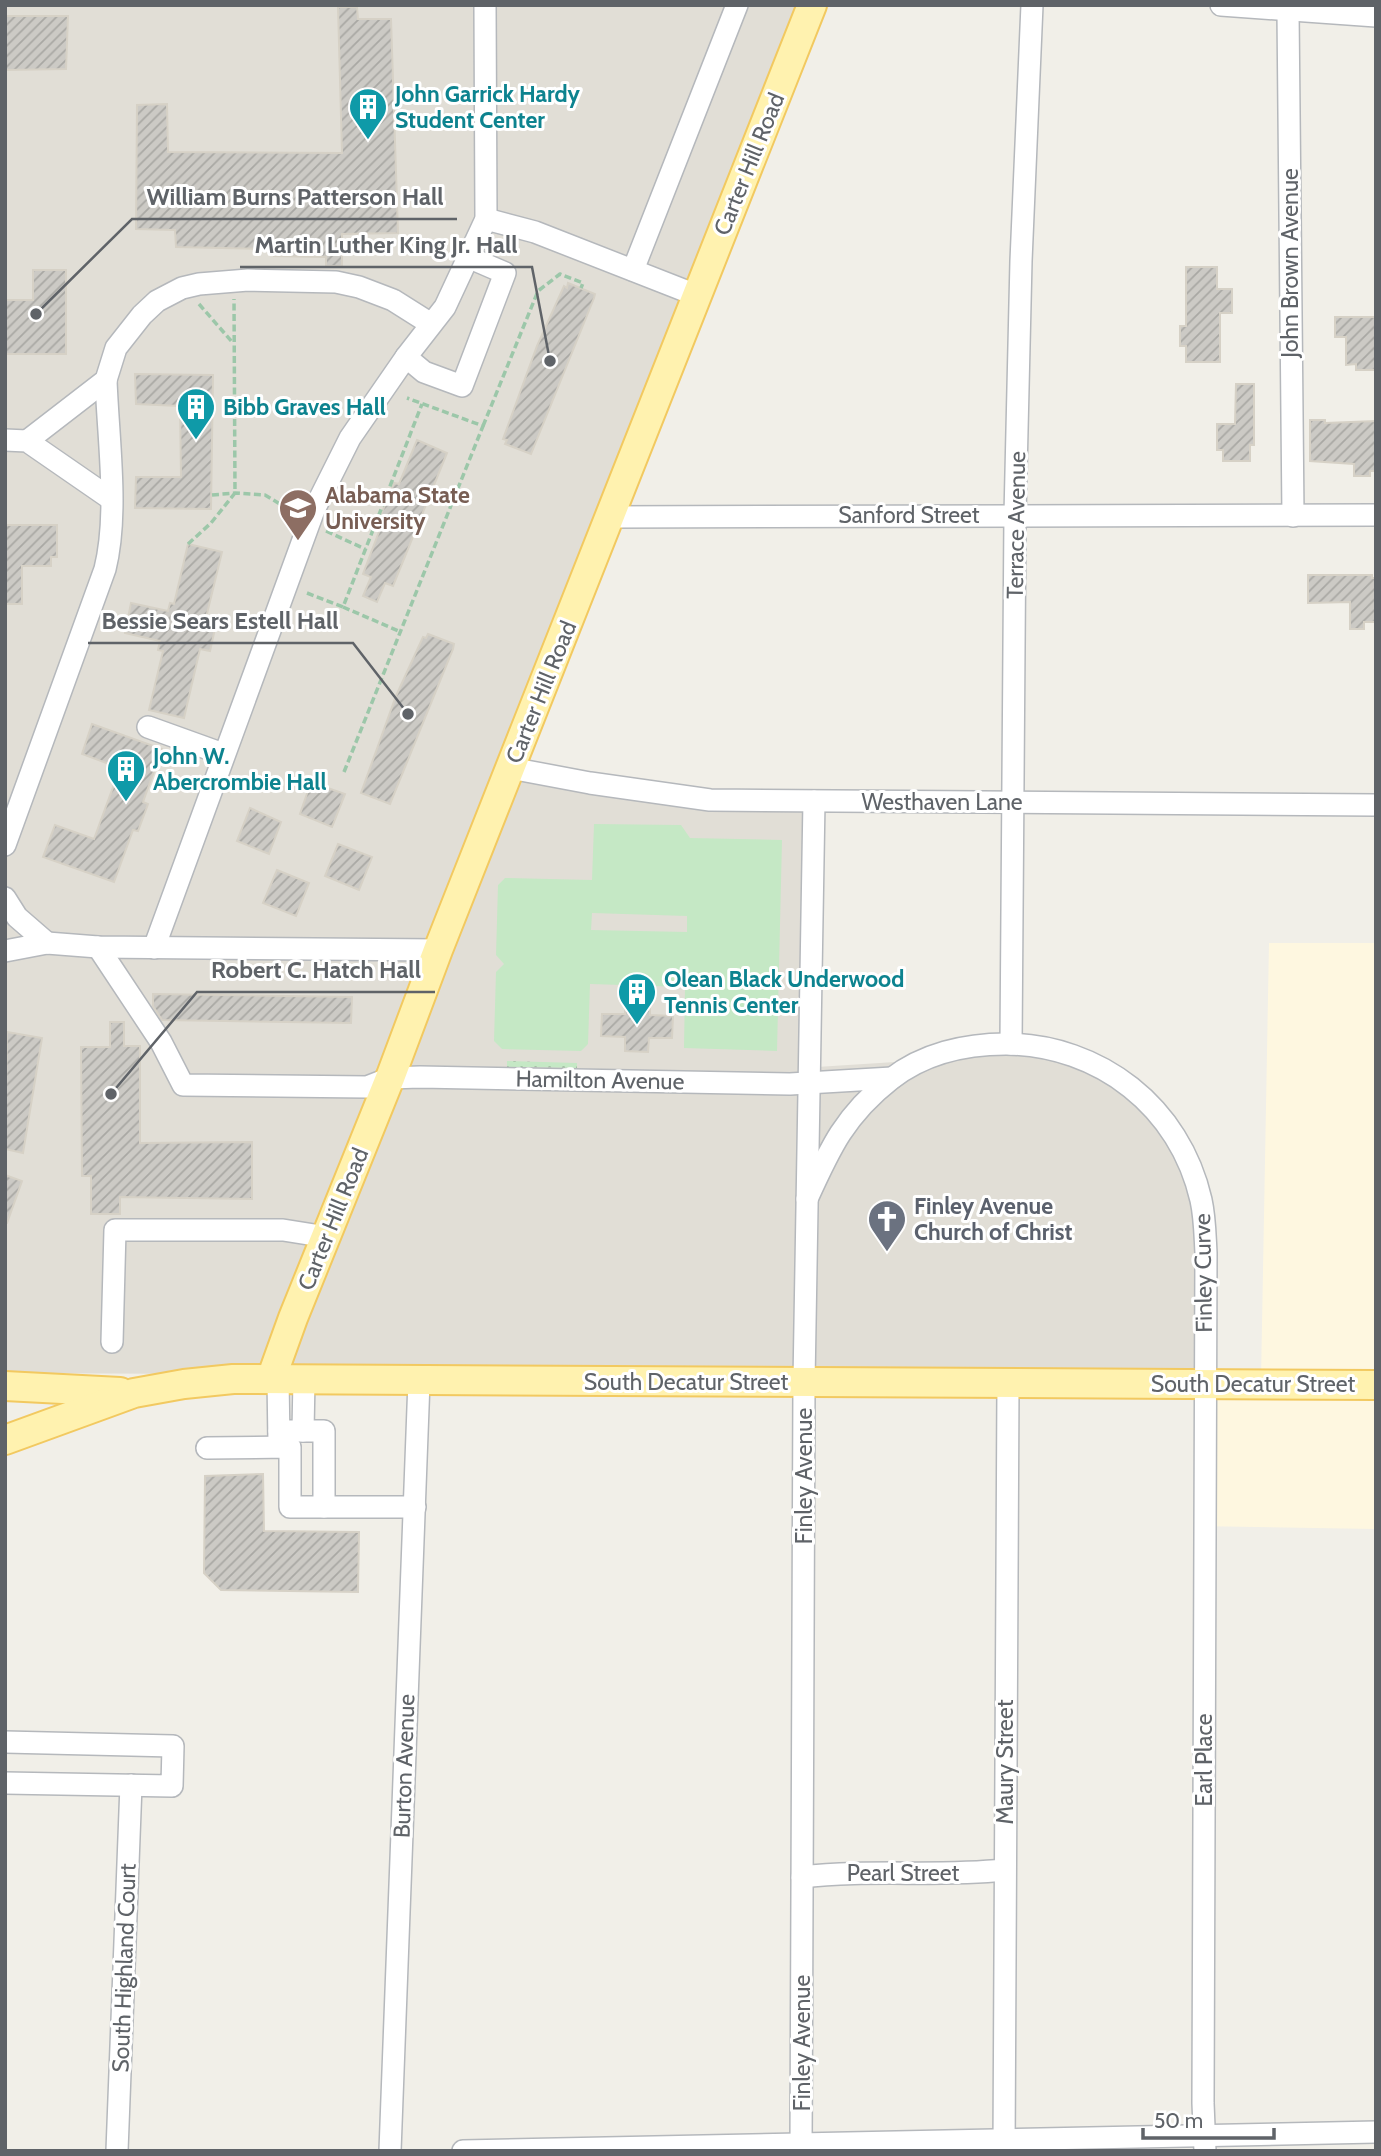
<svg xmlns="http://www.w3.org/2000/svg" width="1381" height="2156" viewBox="0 0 1381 2156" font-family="Cabin,sans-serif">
	<defs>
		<pattern id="green-dots" width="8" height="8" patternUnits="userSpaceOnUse" patternTransform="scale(1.75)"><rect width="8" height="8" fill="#c5e8c5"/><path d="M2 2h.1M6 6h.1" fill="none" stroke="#a3c0a4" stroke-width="1.8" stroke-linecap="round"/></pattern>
		<pattern id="building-hatch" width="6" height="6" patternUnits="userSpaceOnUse" patternTransform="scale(1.75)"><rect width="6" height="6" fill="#cccac5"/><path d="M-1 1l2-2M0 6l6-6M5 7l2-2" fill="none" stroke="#a9a8a4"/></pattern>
	</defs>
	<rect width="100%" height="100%" fill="#f1efe8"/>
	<!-- commercial -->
	<polygon fill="#fef7e0" points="1269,943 1376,943 1376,1529 1195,1526 1198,1379 1261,1379"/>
	<!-- education -->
	<polygon fill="#e1ded6" points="5,5 803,5 502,773 808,807 801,1068 942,1059 988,1050 1043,1052 1091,1068 1131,1096 1165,1136 1196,1203 1198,1379 5,1373"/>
	<!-- green -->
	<polygon fill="url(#green-dots)" points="507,1061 577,1063 577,1068 507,1067"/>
	<!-- pitch -->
	<path fill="#c5e8c5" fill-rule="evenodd" d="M594 824 681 825 690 838 782 840 777 1051 684 1048 685 987 590 984 588 1044 581 1051 502 1049 494 1041 496 972 504 964 496 955 498 885 505 878 592 880ZM592 913 687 916V932L591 930Z"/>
	<!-- building -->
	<g fill="url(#building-hatch)" stroke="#d6d1c6" stroke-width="2">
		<polygon points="338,7 357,7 358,19 391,19 398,233 342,234 342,266 326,266 326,257 274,256 274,249 176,247 175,230 136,229 137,105 167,104 168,152 342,153"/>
		<polygon points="5,16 68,16 66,69 5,70"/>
		<polygon points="1186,267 1217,267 1217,289 1232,289 1232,313 1220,313 1220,362 1186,362 1186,346 1180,346 1180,326 1186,326"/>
		<polygon points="33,270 66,270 66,354 5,354 5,300 33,300"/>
		<polygon points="568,283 595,294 594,298 531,454 505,444 507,440 503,439 537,346 564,286 567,288"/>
		<polygon points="1335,317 1376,317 1376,370 1356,370 1356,364 1346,365 1346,337 1335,337"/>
		<polygon points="135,374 213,375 211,509 135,508 136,477 181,477 180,406 136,404"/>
		<polygon points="1236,384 1254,384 1254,445 1250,445 1250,461 1223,461 1223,450 1217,450 1217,424 1235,424"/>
		<polygon points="1310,420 1325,420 1325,423 1376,421 1376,471 1370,471 1370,476 1354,476 1354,464 1310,461"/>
		<polygon points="417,440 447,453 393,586 385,583 377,602 363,596 371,577 363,574 380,529 376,527 394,483 399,484"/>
		<polygon points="5,525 57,525 57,557 51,557 51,566 22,566 22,604 5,604"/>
		<polygon points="188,544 222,552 205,622 216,624 210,651 200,649 184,718 149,710 163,651 158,650 160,641 125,633 131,603 168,611 170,603 174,604"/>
		<polygon points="1308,575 1372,575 1372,578 1376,578 1376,622 1364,622 1364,629 1350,629 1350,602 1308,603"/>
		<polygon points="428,634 454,644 453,649 390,804 361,793 396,696 423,637 426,638"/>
		<polygon points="92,724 162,749 143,802 148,804 138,831 133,830 114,882 43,857 55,825 94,839 120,768 82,754"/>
		<polygon points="311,782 345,794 332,827 300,814"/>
		<polygon points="250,808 281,822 269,854 237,841"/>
		<polygon points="338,844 372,857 359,890 325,876"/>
		<polygon points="277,870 309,883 296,916 263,903"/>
		<polygon points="153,994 352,997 351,1023 162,1020 153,1006"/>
		<polygon points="625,1005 650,1006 650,1015 673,1016 672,1038 649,1038 648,1052 625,1051 625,1037 601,1036 602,1014 625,1014"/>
		<polygon points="110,1022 124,1022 124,1046 140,1046 140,1143 252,1142 252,1199 120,1197 120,1214 91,1214 91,1176 82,1176 81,1047 110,1047"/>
		<polygon points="7,1032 42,1038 23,1153 5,1149"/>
		<polygon points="5,1175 22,1181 7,1223 5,1223"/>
		<polygon points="263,1474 264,1531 359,1532 358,1592 221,1590 204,1573 205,1476"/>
	</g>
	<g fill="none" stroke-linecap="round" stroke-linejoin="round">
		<defs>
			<g id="minor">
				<polyline points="1221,5 1376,16"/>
				<polyline points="1288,11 1293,516"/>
				<polyline points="486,219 535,232 696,295"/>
				<polyline points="633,270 737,5"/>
				<polyline points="406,357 424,372 462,386 505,273 468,257"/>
				<polyline points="5,440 27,441 111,499"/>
				<polyline points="27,441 106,380 116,348 142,315 157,301 182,288 199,284 248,280 336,282 359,287 393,300 431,324"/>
				<polyline points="610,517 1376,515"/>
				<polyline points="148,727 223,754"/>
				<polyline points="510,768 590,783 710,800 1376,805"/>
				<path d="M5 845 105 569C119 513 108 438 106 380"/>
				<polyline points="5,898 17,917 47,943"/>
				<polyline points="98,947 161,1042 183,1085 367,1087 390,1078 420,1077 790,1084 892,1078"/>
				<polyline points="154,948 314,510 350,438 406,357 445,307 486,219 485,5"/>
				<polyline points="5,951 47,943 98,947 438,950"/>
				<polyline points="1011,1044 1015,515 1021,261 1032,5"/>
				<path d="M807 1199C830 1148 845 1115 891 1079 923 1054 965 1044 1006 1044 1100 1045 1180 1107 1201 1200 1205 1218 1205 1236 1206 1253L1203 2103 1205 2151"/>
				<polyline points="112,1342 115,1230 283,1230 327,1237"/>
				<polyline points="278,1379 279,1443"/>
				<polyline points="279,1431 324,1431 324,1507"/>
				<polyline points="303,1431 304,1379"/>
				<polyline points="207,1448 290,1447 290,1507 415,1507"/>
				<polyline points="5,1742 173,1746 172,1786 5,1783"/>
				<path d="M802 1877C869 1869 937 1877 1004 1870"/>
				<polyline points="117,2151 131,1785"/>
				<polyline points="390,2151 419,1381"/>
				<polyline points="463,2151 1376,2132"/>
				<polyline points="801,2151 804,1382 814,801"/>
				<polyline points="1004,2151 1008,1384"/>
			</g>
			<g id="major">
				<polyline points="271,1379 293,1318 390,1078 438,950 812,5"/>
				<polyline points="5,1386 120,1392"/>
				<polyline points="5,1440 134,1393 184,1384 233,1379 1376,1385"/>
			</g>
		</defs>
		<!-- minor casing -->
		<use href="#minor" stroke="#b5b8bc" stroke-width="24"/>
		<!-- major casing -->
		<use href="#major" stroke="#f2c960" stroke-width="32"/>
		<!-- path -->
		<g stroke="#9cc7a9" stroke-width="3.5" stroke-dasharray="7 3.5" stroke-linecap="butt">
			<polyline points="199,304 233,343"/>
			<polyline points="483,426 538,291 560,274 583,283 581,288"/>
			<polyline points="212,495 235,493 265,495 295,513"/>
			<polyline points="326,531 365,549"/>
			<polyline points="188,544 211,523 235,493 234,299"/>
			<polyline points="307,593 343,607 422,404"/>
			<polyline points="343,607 401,632"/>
			<polyline points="344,772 483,426 407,398"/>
		</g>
		<!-- minor -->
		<use href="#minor" stroke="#fff" stroke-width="21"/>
		<!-- major -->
		<use href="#major" stroke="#fff2af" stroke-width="28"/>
	</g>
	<!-- icons -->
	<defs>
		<symbol id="building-pin" viewBox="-11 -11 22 30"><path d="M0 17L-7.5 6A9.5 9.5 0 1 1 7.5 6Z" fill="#0f9aa8" stroke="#fff"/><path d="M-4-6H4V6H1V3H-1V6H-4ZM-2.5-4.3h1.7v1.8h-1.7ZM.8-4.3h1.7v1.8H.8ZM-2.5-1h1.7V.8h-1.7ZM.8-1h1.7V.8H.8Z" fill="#fff"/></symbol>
		<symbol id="university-pin" viewBox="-11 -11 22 30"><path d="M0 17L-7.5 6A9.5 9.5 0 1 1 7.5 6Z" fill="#8d6e63" stroke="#fff"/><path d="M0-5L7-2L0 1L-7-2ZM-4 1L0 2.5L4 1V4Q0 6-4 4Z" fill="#fff"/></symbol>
		<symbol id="church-pin" viewBox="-11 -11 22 30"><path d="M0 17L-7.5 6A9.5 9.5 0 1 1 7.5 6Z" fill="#6b7280" stroke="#fff"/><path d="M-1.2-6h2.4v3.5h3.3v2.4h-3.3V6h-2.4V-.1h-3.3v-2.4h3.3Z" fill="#fff"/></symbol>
	</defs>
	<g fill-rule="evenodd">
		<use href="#building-pin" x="346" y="85" width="44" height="60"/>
		<use href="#building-pin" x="174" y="385" width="44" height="60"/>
		<use href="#university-pin" x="276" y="486" width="44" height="60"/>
		<use href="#building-pin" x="104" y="747" width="44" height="60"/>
		<use href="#building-pin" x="615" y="970" width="44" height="60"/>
		<use href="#church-pin" x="865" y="1197" width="44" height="60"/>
	</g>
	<g text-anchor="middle" stroke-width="6" stroke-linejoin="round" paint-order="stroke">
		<!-- culture labels -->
		<g font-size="23" font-weight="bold" fill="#0d838f" stroke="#fff" text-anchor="start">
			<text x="395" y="102">John Garrick Hardy<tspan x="395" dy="26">Student Center</tspan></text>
			<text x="223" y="415">Bibb Graves Hall</text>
			<text x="153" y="764">John W.<tspan x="153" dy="26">Abercrombie Hall</tspan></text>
			<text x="664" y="987">Olean Black Underwood<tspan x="664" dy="26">Tennis Center</tspan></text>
		</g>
		<!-- street labels -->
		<g font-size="23" fill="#5f6368" stroke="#fff">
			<text transform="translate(749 164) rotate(-68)" y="8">Carter Hill Road</text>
			<text transform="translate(1290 263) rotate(-90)" y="8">John Brown Avenue</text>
			<text x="909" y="523">Sanford Street</text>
			<text transform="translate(1016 525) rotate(-89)" y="8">Terrace Avenue</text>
			<text transform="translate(541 692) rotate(-68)" y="8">Carter Hill Road</text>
			<text x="942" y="810">Westhaven Lane</text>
			<text transform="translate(600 1080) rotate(1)" y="8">Hamilton Avenue</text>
			<text transform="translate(333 1219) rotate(-68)" y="8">Carter Hill Road</text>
			<text transform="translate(1203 1273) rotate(-91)" y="8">Finley Curve</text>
			<text x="686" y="1390">South Decatur Street</text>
			<text x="1253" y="1392">South Decatur Street</text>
			<text transform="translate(804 1476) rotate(-90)" y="8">Finley Avenue</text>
			<text transform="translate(1204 1760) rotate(-90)" y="8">Earl Place</text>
			<text transform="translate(1005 1762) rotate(-90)" y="8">Maury Street</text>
			<text transform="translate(404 1766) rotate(-88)" y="8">Burton Avenue</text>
			<text x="903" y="1881">Pearl Street</text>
			<text transform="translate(124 1968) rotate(-88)" y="8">South Highland Court</text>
			<text transform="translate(802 2043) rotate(-90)" y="8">Finley Avenue</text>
		</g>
		<!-- education labels -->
		<g font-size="23" font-weight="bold" fill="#785e54" stroke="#fff" text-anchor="start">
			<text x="325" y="503">Alabama State<tspan x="325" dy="26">University</tspan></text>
		</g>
		<!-- worship labels -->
		<g font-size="23" font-weight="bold" fill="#5b616d" stroke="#fff" text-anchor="start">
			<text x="914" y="1214">Finley Avenue<tspan x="914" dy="26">Church of Christ</tspan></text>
		</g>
	</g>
	<!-- callouts -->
	<path fill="none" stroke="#5f6368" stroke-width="2.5" d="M36 314L132 219H457M550 361L532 267H240M408 714L353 643H88M111 1094L197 992H435"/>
	<g fill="#5f6368" stroke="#fff" stroke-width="2.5">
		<circle cx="36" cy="314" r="7"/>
		<circle cx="550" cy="361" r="7"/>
		<circle cx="408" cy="714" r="7"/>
		<circle cx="111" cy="1094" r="7"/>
	</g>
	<g font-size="24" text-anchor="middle" font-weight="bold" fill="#5f6368" stroke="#fff" stroke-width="6" stroke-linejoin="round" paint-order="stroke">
		<text x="295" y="205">William Burns Patterson Hall</text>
		<text x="386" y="253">Martin Luther King Jr. Hall</text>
		<text x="220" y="629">Bessie Sears Estell Hall</text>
		<text x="316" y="978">Robert C. Hatch Hall</text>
	</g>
	<!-- border -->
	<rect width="1381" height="2156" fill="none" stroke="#5f6368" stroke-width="14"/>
	<!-- scale -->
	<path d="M1143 2128v10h131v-10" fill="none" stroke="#5f6368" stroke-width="3.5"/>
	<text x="1154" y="2128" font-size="21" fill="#5f6368" stroke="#ffffff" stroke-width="5" paint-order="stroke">50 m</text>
</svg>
